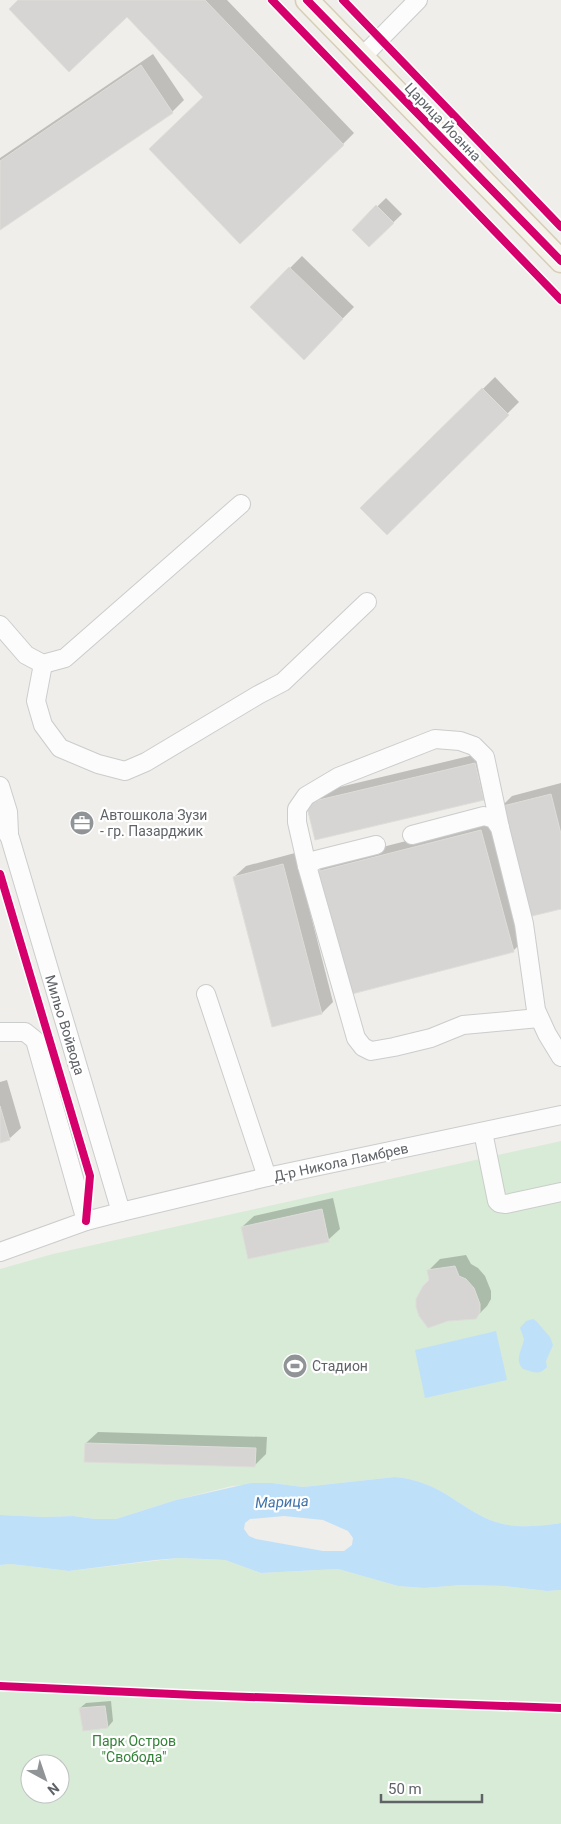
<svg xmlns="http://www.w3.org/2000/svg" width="561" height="1824" viewBox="0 0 561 1824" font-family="Roboto,sans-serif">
	<rect width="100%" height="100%" fill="#efeeea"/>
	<!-- green -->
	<g fill="#d8ebd6" fill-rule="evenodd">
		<path d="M561 1141V1523C540 1526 517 1529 496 1522 480 1517 466 1507 452 1498 436 1487 414 1478 395 1477L303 1487 272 1483 232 1486 176 1500 116 1519H95L73 1516 45 1517 0 1515V1269L53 1254Z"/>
		<path d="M179 1558 225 1560 261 1573 338 1569 398 1586 424 1588 462 1585 504 1586 547 1591 561 1590V1824H0V1565L11 1564 69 1571ZM30 1764H60V1794H30Z"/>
	</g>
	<!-- water -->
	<g fill="#bfe0f9" fill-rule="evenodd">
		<path d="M533 1319 536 1321 550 1337 553 1345 546 1361 547 1367C539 1376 533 1372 523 1369 514 1359 522 1351 524 1339L520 1328 526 1321Z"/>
		<polygon points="496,1331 507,1380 425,1398 415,1350"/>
		<path d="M395 1477C414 1478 436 1487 452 1498 466 1507 480 1517 496 1522 517 1529 540 1526 561 1523V1590L547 1591 504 1586 462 1585 424 1588 398 1586 338 1569 261 1573 225 1560 204 1559 179 1558 155 1560 69 1571 11 1564 0 1565V1515L45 1517 73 1516 95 1519H116L176 1500 251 1483H272L303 1487ZM284 1516 323 1520 348 1531 353 1538 352 1545 344 1551H323L256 1539 249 1536 244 1529 245 1523 250 1519Z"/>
	</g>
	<!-- shadow -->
	<g fill="#0003">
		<polygon points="20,0 227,0 354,133 343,144 205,97 127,15"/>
		<polygon points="153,54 184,100 172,112 0,228 0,158"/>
		<polygon points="386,198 402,214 369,246 353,230"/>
		<polygon points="302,256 354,307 304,358 251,307"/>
		<polygon points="495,377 519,402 387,533 362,508"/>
		<polygon points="486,752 495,787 483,799 307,804 319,792"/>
		<polygon points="561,783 561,907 500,808 512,796"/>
		<polygon points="492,819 525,939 513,951 317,873 328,861"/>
		<polygon points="295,853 333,1002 322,1013 234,877 246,866"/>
		<polygon points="7,1080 21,1128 9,1139 0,1142 0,1082"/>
		<polygon points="333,1198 340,1229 328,1240 242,1227 254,1216"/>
		<polygon points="466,1255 471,1264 478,1268 485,1276 491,1291 491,1299 487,1306 475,1318 430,1280 428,1271 440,1259"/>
		<polygon points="98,1432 267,1437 266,1454 255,1465 86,1443"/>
		<polygon points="111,1701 113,1721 108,1727 80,1708 86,1703"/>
	</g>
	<!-- building -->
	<g fill="#d6d5d3" stroke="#deddd9">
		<polygon points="18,0 205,0 344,145 240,244 149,149 203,97 127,17 69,72 9,9"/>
		<polygon points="141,65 173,113 0,230 0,161"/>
		<polygon points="376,205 394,223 369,247 352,230"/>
		<polygon points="289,267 343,319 304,360 250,307"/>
		<polygon points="482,388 509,415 387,535 360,508"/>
		<polygon points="475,763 484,800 315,840 306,803"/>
		<polygon points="551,794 561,834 561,909 528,917 499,807"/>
		<polygon points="481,830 514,952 348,995 316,872"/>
		<polygon points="283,864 322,1014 272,1027 233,877"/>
		<polygon points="0,1106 10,1140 0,1143"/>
		<polygon points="322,1209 329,1242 248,1259 241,1227"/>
		<polygon points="455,1266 459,1276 466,1279 474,1288 480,1304 480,1312 476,1319 448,1321 428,1328 419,1316 416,1307 416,1299 423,1286 429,1280 427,1270"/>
		<polygon points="85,1443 256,1448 255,1467 84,1462"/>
		<polygon points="105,1706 108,1728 83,1731 79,1708"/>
	</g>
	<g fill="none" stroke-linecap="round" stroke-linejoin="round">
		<defs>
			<g id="minor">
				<polyline points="362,57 418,0"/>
				<polyline points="0,625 26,655 43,664 65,658 241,504"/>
				<polyline points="43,664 36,701 43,725 60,748 98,764 125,771 146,762 258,695 283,682 367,602"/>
				<polyline points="0,786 8,812 9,833"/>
				<polyline points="0,820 10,838 121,1212"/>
				<polyline points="412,835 484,816 494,819 500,828 524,924 536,1010 547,1034 561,1057"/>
				<polyline points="376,845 316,860 307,866 356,1038 363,1047 371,1051 394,1047 431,1038 463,1025 539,1018"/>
				<polyline points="307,866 297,822 297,809 306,796 338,777 435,739 460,741 474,746 485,757 500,828"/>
				<polyline points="206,994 267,1177"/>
				<polyline points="0,1032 25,1032 35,1040 86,1221"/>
				<polyline points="483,1132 497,1201 499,1203 506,1204 561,1192"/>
				<polyline points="0,1252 86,1221 121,1212 267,1177 561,1115"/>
			</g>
			<polyline id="major" points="307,0 561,261"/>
		</defs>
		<!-- minor casing -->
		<use href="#minor" stroke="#cbcccc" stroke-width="20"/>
		<!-- major casing -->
		<use href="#major" stroke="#d7ceb8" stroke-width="25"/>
		<!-- minor -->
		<use href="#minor" stroke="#fdfcfc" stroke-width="18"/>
		<!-- major -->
		<use href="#major" stroke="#f4f2e9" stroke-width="22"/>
		<defs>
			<g id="cycleway">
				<polyline points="272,0 561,300"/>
				<polyline points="307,0 561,261"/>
				<polyline points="343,0 561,227"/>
				<polyline points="0,874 90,1176 86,1221"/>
				<polyline points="0,1686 195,1695 561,1708"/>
			</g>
		</defs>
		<!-- cycleway casing -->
		<use href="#cycleway" stroke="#fff" stroke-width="11"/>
		<!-- cycleway -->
		<use href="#cycleway" stroke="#d6006c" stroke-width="8"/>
	</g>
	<!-- icons -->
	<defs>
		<symbol id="office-disc" viewBox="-11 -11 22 22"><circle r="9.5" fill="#919496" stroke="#fff"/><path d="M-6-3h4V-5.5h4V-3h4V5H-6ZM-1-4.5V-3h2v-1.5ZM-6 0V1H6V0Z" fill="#fff"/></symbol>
		<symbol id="stadium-disc" viewBox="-11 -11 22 22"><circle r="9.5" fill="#919496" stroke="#fff"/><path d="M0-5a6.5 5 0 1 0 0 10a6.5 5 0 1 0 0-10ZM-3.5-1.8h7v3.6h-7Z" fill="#fff"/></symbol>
	</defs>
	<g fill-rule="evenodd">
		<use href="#office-disc" x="68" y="809" width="28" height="28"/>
		<use href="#stadium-disc" x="281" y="1352" width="28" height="28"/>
	</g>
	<g text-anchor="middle" stroke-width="4.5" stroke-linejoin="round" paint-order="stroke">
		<!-- street labels -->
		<g font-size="14" fill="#5f6368" stroke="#fff">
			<text transform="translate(443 122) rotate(46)" y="5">Царица Йоанна</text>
			<text transform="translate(65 1025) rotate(73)" y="5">Мильо Войвода</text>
			<text transform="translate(341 1162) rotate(-12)" y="5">Д-р Никола Ламбрев</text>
		</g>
		<!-- poi labels -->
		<g font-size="14" fill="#5f6368" stroke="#fff" text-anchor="start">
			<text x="100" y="820">Автошкола Зузи<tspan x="100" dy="16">- гр. Пазарджик</tspan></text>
			<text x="312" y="1371">Стадион</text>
		</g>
		<!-- park labels -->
		<g font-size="14" fill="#348238" stroke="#fff">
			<text x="134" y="1746">Парк Остров<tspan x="134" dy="16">"Свобода"</tspan></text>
		</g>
		<!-- water labels -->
		<g font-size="15" font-style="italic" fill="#4174aa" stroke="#fff">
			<text transform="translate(282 1502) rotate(-2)" y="5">Марица</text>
		</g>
	</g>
	<!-- north arrow -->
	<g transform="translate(45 1779) rotate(140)"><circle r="24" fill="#ffffff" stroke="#bfc1c3"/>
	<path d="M0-4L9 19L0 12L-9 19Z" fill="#919496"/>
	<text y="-8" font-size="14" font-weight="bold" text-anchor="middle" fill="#5f6368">N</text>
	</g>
	<!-- scale -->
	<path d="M381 1794v8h101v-8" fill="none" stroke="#5f6368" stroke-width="2.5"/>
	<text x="388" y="1794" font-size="15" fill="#5f6368" stroke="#ffffff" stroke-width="4" paint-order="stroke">50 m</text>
</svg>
